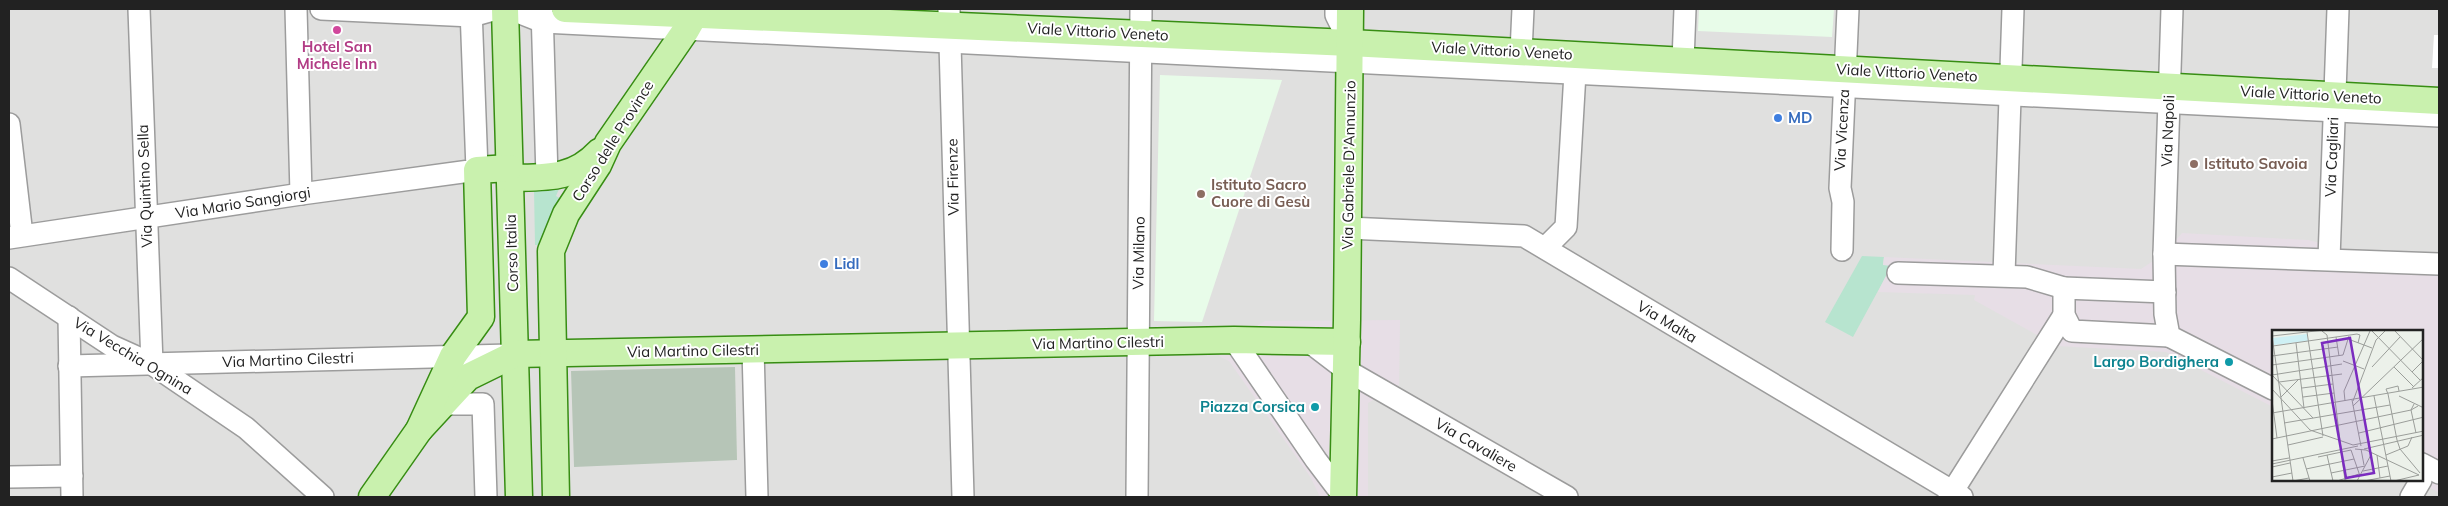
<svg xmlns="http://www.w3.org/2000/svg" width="2448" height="506" viewBox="0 0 2448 506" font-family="Mulish,sans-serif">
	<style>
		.residential { fill: #e0e0df; fill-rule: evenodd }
		.education { fill: #e8fce9 }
		.construction { fill: #b6c5b7 }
		.grass { fill: #b7e4cf }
		.plaza { fill: #e7dee6 }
		.pier { fill: #fff }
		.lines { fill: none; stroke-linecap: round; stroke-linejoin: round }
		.minor-casing { stroke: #9c9c9c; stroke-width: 24 }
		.major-casing { stroke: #378d13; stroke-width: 29 }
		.minor { stroke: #fff; stroke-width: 21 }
		.major { stroke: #c9f1ae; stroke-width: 26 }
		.hotel-dot { fill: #d1479c; stroke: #fff; stroke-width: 2 }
		.shop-dot { fill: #3f7fe0; stroke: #fff; stroke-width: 2 }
		.education-dot { fill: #8d6e63; stroke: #fff; stroke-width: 2 }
		.culture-dot { fill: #0f9aa8; stroke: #fff; stroke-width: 2 }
		.labels { text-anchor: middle; stroke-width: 4; stroke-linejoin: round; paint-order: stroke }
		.street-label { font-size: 15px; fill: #222; stroke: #fff }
		.hotel-label { font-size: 15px; font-weight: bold; fill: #b23c85; stroke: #fff }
		.shop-label { font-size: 15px; font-weight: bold; fill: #366cbe; stroke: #fff; text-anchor: start }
		.education-label { font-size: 15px; font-weight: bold; fill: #785e54; stroke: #fff; text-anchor: start }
		.culture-label { font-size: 15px; font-weight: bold; fill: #0d838f; stroke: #fff; text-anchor: end }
		.inset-road { fill: none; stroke: #9b9e9a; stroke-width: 1 }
		.view { fill: #7b2cbf; fill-opacity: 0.15; stroke: #7b2cbf; stroke-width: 2.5 }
		.inset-edge { fill: none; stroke: #222; stroke-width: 2.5 }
	</style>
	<rect width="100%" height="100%" fill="#ecf1ea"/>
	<!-- residential -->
	<path class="residential" d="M9,9H2439V497H9ZM2273,331H2422V480H2273Z"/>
	<!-- education -->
	<g class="education">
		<polygon points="1699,9 1834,9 1832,37 1698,31"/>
		<polygon points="1160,75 1282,80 1202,322 1154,321"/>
	</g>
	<!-- construction -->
	<polygon class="construction" points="735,367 737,460 574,467 571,371"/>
	<!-- grass -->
	<g class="grass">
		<polygon points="559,189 556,196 563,200 543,245 535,245 534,190"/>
		<polygon points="1862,256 1884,257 1883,265 1892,265 1853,337 1825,322"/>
	</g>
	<!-- plaza -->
	<g class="plaza">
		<polygon points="2182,233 2308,240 2345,249 2439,254 2439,493 2418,480 2422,480 2422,331 2273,331 2273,407 2166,352 2057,346 1974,300 1975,295 1878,292 1891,266 1883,265 1884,257 2141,269 2164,254"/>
		<polygon points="1400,320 1399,385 1368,403 1368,497 1320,497 1311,478 1229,361 1219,356 1234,340 1265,321"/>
	</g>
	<!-- pier -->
	<polygon class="pier" points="2434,35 2439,35 2439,68 2432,68"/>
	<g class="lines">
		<defs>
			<g id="minor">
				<polyline points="139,9 152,364"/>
				<polyline points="296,9 301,194"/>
				<polyline points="321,9 472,16 497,9"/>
				<polyline points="510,9 543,22 2439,116"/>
				<polyline points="542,9 547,177"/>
				<polyline points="949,9 963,497"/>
				<polyline points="1336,9 1336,15 1350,43"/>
				<polyline points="2172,9 2164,254 2165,314 2169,336 2273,389"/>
				<polyline points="1521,52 1523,9"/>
				<polyline points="1683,61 1685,9"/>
				<polyline points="9,124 22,235"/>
				<polyline points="1348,228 1524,236 1962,497"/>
				<polyline points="9,238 301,194 477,170 471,9"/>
				<polyline points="1545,248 1566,227 1575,73"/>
				<polyline points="1842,250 1843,202 1840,188 1848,9"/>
				<polyline points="2164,254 2439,264"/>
				<polyline points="2329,259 2338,9"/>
				<polyline points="1898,273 2027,277 2064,288"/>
				<polyline points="2004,275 2013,9"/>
				<polyline points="9,278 112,346 152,364 246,428 323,497"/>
				<polyline points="2165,292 2064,288 2064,315 2072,331 2169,336"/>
				<polyline points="69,317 72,497"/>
				<polyline points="1234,340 1316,460 1344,497"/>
				<polyline points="1308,341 1346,370 1567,497"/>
				<polyline points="753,349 757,497"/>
				<polyline points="69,366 510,355"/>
				<polyline points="444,404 483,404 486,497"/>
				<polyline points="2422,464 2439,473"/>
				<polyline points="9,477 72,476"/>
				<polyline points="1137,497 1141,9"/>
				<polyline points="1949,497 2064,315"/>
				<polyline points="2411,497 2421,480"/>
			</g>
			<g id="major">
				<polyline points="505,9 519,497"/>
				<polyline points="565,9 1350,43 2439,101"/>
				<path d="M510,178C545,177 573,180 599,152"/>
				<polyline points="419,430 468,377 515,354 1234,340 1347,342"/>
				<polyline points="372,497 419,430 453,356 481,317 477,170 509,168"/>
				<polyline points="556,497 551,251 566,214 598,165 608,143 686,30 698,9"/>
				<polyline points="1343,497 1347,320 1350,9"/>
			</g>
		</defs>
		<!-- minor casing -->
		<use href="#minor" class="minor-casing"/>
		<!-- major casing -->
		<use href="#major" class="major-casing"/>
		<!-- minor -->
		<use href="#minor" class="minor"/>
		<!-- major -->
		<use href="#major" class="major"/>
	</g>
	<!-- markers -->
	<circle class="hotel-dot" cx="337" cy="30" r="5"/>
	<g class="shop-dot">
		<circle cx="1778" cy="118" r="5"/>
		<circle cx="824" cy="264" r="5"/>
	</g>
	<g class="education-dot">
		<circle cx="2194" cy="164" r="5"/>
		<circle cx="1201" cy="194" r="5"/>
	</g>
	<g class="culture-dot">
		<circle cx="2229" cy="362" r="5"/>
		<circle cx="1315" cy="407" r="5"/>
	</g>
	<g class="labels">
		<!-- street labels -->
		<g class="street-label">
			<text transform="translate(1098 32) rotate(3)" y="5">Viale Vittorio Veneto</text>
			<text transform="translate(1502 51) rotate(3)" y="5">Viale Vittorio Veneto</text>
			<text transform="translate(1907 73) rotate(3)" y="5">Viale Vittorio Veneto</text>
			<text transform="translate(2311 95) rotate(3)" y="5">Viale Vittorio Veneto</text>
			<text transform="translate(1842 130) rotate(-87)" y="5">Via Vicenza</text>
			<text transform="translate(2168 131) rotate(-88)" y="5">Via Napoli</text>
			<text transform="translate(613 141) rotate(-58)" y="5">Corso delle Province</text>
			<text transform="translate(2332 157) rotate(-88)" y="5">Via Cagliari</text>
			<text transform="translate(1349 165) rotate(-89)" y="5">Via Gabriele D'Annunzio</text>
			<text transform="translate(953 177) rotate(-91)" y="5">Via Firenze</text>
			<text transform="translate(145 186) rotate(-92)" y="5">Via Quintino Sella</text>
			<text transform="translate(243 203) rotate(-9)" y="5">Via Mario Sangiorgi</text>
			<text transform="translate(512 253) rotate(-92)" y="5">Corso Italia</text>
			<text transform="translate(1139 253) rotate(-89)" y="5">Via Milano</text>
			<text transform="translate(1667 322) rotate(31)" y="5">Via Malta</text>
			<text transform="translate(1098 343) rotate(-1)" y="5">Via Martino Cilestri</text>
			<text transform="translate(693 351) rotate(-1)" y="5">Via Martino Cilestri</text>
			<text transform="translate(133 356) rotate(31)" y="5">Via Vecchia Ognina</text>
			<text transform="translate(288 360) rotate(-2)" y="5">Via Martino Cilestri</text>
			<text transform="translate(1476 445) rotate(30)" y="5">Via Cavaliere</text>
		</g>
		<!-- hotel labels -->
		<g class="hotel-label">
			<text x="337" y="52">Hotel San<tspan x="337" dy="17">Michele Inn</tspan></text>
		</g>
		<!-- shop labels -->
		<g class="shop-label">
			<text x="1788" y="123">MD</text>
			<text x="834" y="269">Lidl</text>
		</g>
		<!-- education labels -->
		<g class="education-label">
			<text x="2204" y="169">Istituto Savoia</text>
			<text x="1211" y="190">Istituto Sacro<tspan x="1211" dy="17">Cuore di Gesù</tspan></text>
		</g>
		<!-- culture labels -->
		<g class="culture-label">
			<text x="2219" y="367">Largo Bordighera</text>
			<text x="1305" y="412">Piazza Corsica</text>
		</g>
	</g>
	<!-- overview -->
	<g transform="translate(2272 330)">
		<rect width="151" height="151" fill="#ecf1ea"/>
		<path d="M35,4L36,11L2,15L1,8Z" fill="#cef0f4"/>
		<path class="inset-road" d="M122,0L152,31M50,1L55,5L73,151M100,1L148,50M35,2L51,106M0,6L21,151M0,6L52,0M64,7L67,26M76,9L100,18M24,13L32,78M1,16L85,4L88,5L86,13M0,26L66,17M71,31L92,39M0,35L71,25L77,6M100,37L128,7M122,37L142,57M140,42L151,31M0,45L70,34M0,45L41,88M7,52L70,44M30,58L61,54M140,58L152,47M0,59L38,100L81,115L152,101M116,64L114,59L126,56L127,61M116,64L125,110M102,66L119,151M127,66L152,78M9,67L26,50M31,67L62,63M0,70L5,108M80,70L89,116M73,71L72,61L98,1M81,71L104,10L114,0M81,76L152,8M0,83L152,57M12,93L118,75M87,103L152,87M144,103L139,80L146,76M0,109L139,80L142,74M125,110L128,119L148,143M16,115L51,107M83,119L94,120L147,145L122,151M89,119L92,135M92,119L152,105M55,125L61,151M105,125L108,148M114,125L136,116L140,107M46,127L79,120L88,146M31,128L38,151M0,131L17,128M0,134L86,116M0,137L18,133M34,139L82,129M91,141L116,136M59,143L93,136M0,147L20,143M21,151L37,148M65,151L87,144M85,151L100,123M92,151L118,146"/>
		<path class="view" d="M78,8L102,143L74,148L50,13Z"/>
		<rect width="151" height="151" class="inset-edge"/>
	</g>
	<!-- border -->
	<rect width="2448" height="506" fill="none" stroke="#222222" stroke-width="20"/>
</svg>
